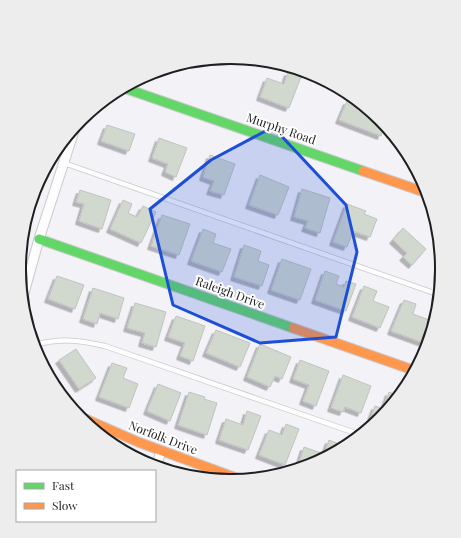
<svg xmlns="http://www.w3.org/2000/svg" width="461" height="538" viewBox="0 0 461 538" font-family="'Playfair Display',serif">
	<style>
		.building { fill: #d1d8ce; stroke: #c1c2c2; filter: url(#shadow) }
		.lines { fill: none; stroke-linecap: round; stroke-linejoin: round }
		.lane-casing { stroke: #cac9cd; stroke-width: 6 }
		.street-casing { stroke: #cac9cd; stroke-width: 11 }
		.fast-casing { stroke: #cac9cd; stroke-width: 11 }
		.slow-casing { stroke: #cac9cd; stroke-width: 11 }
		.lane { stroke: #fdfdfe; stroke-width: 4.5 }
		.street { stroke: #fdfdfe; stroke-width: 9 }
		.fast { stroke: #63d668; stroke-width: 9 }
		.slow { stroke: #ff974d; stroke-width: 9 }
		.marked { fill: #1d4ed8; fill-opacity: 0.2; stroke: #1d4ed8; stroke-width: 3; stroke-linejoin: round }
		.labels { text-anchor: middle; stroke-width: 4; stroke-linejoin: round; paint-order: stroke }
		.street-label { font-size: 12px; fill: #1f1e21; stroke: #fff }
		.rim { fill: none; stroke: #1f1e21; stroke-width: 2 }
	</style>
	<defs>
		<filter id="shadow"><feDropShadow dx="-3.5" dy="3.5" stdDeviation="0" flood-color="#0004"/></filter>
	</defs>
	<rect width="100%" height="100%" fill="#f3f2f7"/>
	<!-- building -->
	<g class="building">
		<polygon points="288,72 301,77 289,108 260,97 267,78 284,84"/>
		<polygon points="347,101 358,105 380,120 384,126 381,136 339,120"/>
		<polygon points="107,125 135,134 129,151 101,141"/>
		<polygon points="159,138 187,148 176,177 165,172 168,164 152,158"/>
		<polygon points="210,155 235,164 224,195 210,191 214,181 203,177"/>
		<polygon points="260,175 289,187 278,215 249,205"/>
		<polygon points="302,189 330,198 320,233 305,228 308,221 294,217"/>
		<polygon points="80,190 111,200 102,229 79,221 84,204 76,202"/>
		<polygon points="123,200 132,204 128,213 137,217 143,206 156,212 141,243 110,229"/>
		<polygon points="347,204 366,211 364,214 377,219 370,237 353,231 347,247 333,242"/>
		<polygon points="162,215 190,224 179,255 151,246"/>
		<polygon points="403,228 426,249 412,265 403,257 407,253 393,240"/>
		<polygon points="203,229 216,234 213,243 231,249 222,272 191,261"/>
		<polygon points="244,245 261,251 258,261 269,265 262,286 234,277"/>
		<polygon points="282,259 311,269 300,300 271,290"/>
		<polygon points="325,271 339,276 336,284 344,287 346,281 356,284 346,311 315,300"/>
		<polygon points="57,276 84,285 75,309 48,299"/>
		<polygon points="364,286 377,291 373,301 389,307 380,328 352,317"/>
		<polygon points="93,288 124,298 118,319 100,313 97,324 83,319"/>
		<polygon points="404,300 416,304 413,314 432,321 424,343 391,331"/>
		<polygon points="135,303 166,312 156,347 142,343 145,333 127,328"/>
		<polygon points="176,316 205,326 193,361 180,356 185,343 168,337"/>
		<polygon points="216,330 250,343 240,367 206,353"/>
		<polygon points="260,344 291,357 282,379 275,376 270,387 247,377"/>
		<polygon points="76,349 96,378 79,389 59,360"/>
		<polygon points="300,360 329,371 316,406 303,401 309,385 293,379"/>
		<polygon points="112,363 127,368 123,378 138,384 129,408 99,397"/>
		<polygon points="343,375 371,386 361,413 345,407 343,412 331,408"/>
		<polygon points="158,384 181,393 170,421 147,411"/>
		<polygon points="189,392 205,397 204,399 217,403 207,435 178,425"/>
		<polygon points="389,392 396,395 380,419 375,422 370,420 375,406 383,409"/>
		<polygon points="247,411 261,416 248,450 219,440 226,419 243,425"/>
		<polygon points="286,424 299,429 285,465 259,455 269,430 282,435"/>
		<polygon points="329,440 341,445 311,464 298,466 304,447 324,454"/>
	</g>
	<g class="lines">
		<defs>
			<g id="lane">
				<polyline points="64,163 437,294"/>
				<path d="M34,345C61,338 78,340 105,346L358,434"/>
			</g>
			<g id="street">
				<polyline points="24,293 39,239 75,128"/>
				<polyline points="156,466 161,452"/>
			</g>
			<g id="fast">
				<polyline points="127,89 363,171"/>
				<polyline points="39,239 293,328"/>
			</g>
			<g id="slow">
				<polyline points="363,171 427,193"/>
				<polyline points="293,328 413,370"/>
				<polyline points="79,416 138,442 239,479"/>
			</g>
		</defs>
		<!-- lane casing -->
		<use href="#lane" class="lane-casing"/>
		<!-- street casing -->
		<use href="#street" class="street-casing"/>
		<!-- fast casing -->
		<use href="#fast" class="fast-casing"/>
		<!-- slow casing -->
		<use href="#slow" class="slow-casing"/>
		<!-- lane -->
		<use href="#lane" class="lane"/>
		<!-- street -->
		<use href="#street" class="street"/>
		<!-- fast -->
		<use href="#fast" class="fast"/>
		<!-- slow -->
		<use href="#slow" class="slow"/>
	</g>
	<!-- marked area -->
	<path class="marked" d="M273,127L346,205L357,252L336,337L260,343L173,305L150,209L211,160Z"/>
	<g class="labels">
		<!-- street labels -->
		<g class="street-label">
			<text transform="translate(281 129) rotate(19)" y="4">Murphy Road</text>
			<text transform="translate(230 293) rotate(20)" y="4">Raleigh Drive</text>
			<text transform="translate(163 438) rotate(21)" y="4">Norfolk Drive</text>
		</g>
	</g>
	<!-- crop -->
	<path d="M0 0H461V538H0ZM230 64H231A204 204 0 0 1 435 268V270A204 204 0 0 1 231 474H230A204 204 0 0 1 26 270V268A204 204 0 0 1 230 64Z" fill="#ededed" fill-rule="evenodd"/>
	<path class="rim" d="M230 64H231A204 204 0 0 1 435 268V270A204 204 0 0 1 231 474H230A204 204 0 0 1 26 270V268A204 204 0 0 1 230 64Z"/>
	<!-- legend -->
	<rect x="16" y="470" width="140" height="52" fill="#ffffff" stroke="#a5a5a6"/>
	<rect x="24" y="483" width="20" height="6" fill="#63d668" stroke="#a5a5a6"/>
	<text x="52" y="490" font-size="12" fill="#1f1e21">Fast</text>
	<rect x="24" y="503" width="20" height="6" fill="#ff974d" stroke="#a5a5a6"/>
	<text x="52" y="510" font-size="12" fill="#1f1e21">Slow</text>
</svg>
